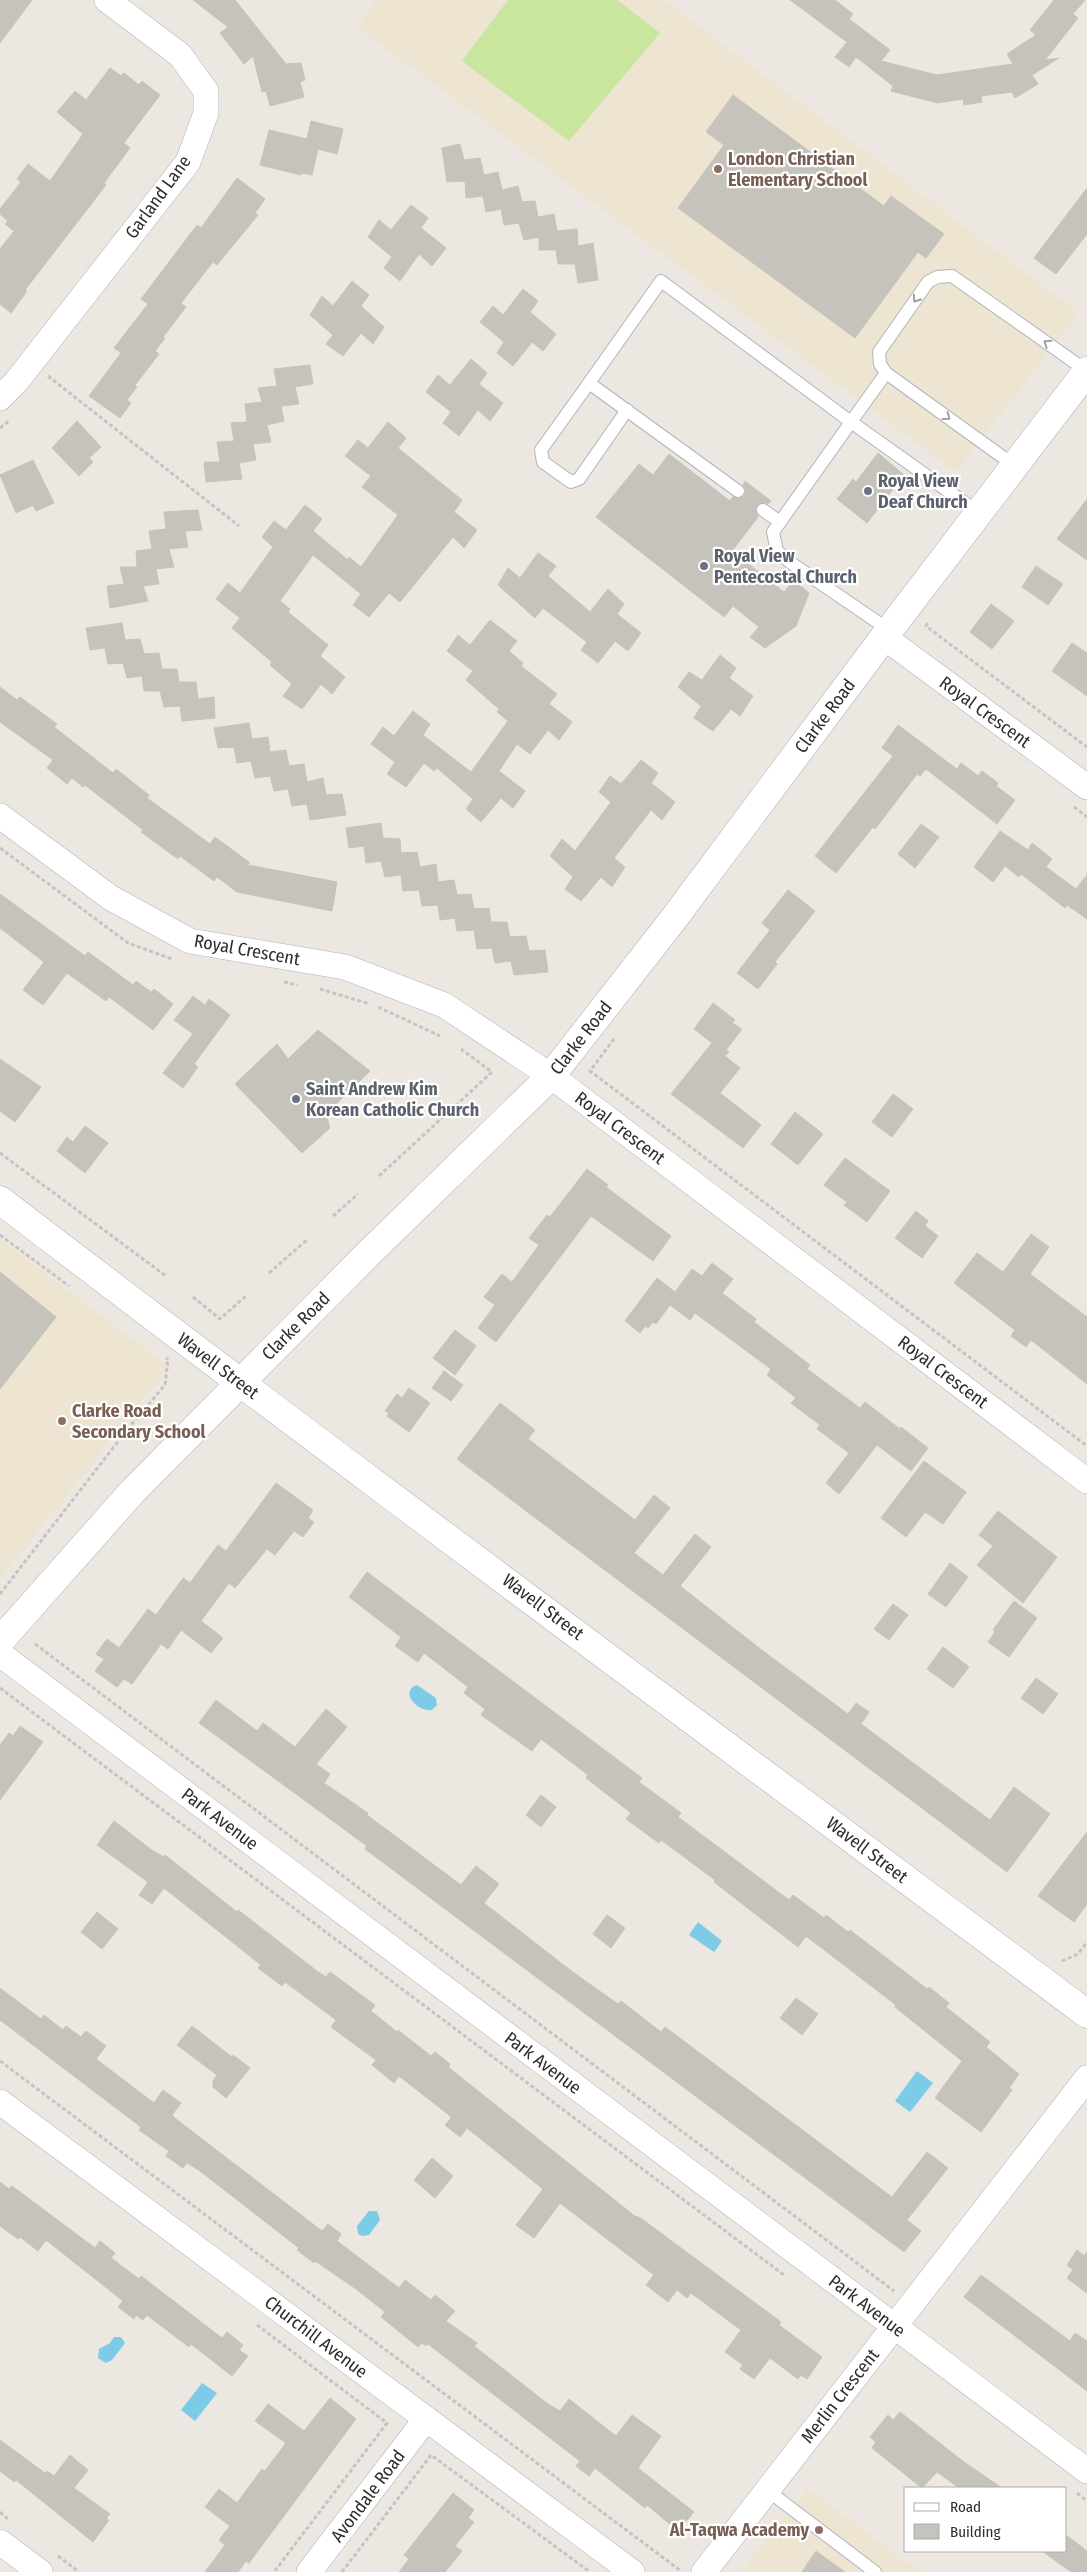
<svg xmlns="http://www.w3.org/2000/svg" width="1087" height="2572" viewBox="0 0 1087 2572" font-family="'Fira Sans Condensed',sans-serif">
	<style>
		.education { fill: #ede4d2 }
		.pitch { fill: #c9e69e }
		.water { fill: #7ccce7 }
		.building { fill: #c6c2bc; stroke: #c9c3ba }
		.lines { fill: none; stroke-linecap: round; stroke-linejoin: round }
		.lane-casing { stroke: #b1b3bc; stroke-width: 14 }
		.street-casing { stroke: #b1b3bc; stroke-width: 26 }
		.secondary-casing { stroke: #b1b3bc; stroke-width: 29 }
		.path { stroke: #c4c4c4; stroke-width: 3; stroke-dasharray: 4 2.5; stroke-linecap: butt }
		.lane { stroke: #fff; stroke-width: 12 }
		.street { stroke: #fff; stroke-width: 25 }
		.secondary { stroke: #fff; stroke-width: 28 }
		.oneway { stroke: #a0a0a0 }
		.education-dot { fill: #8d6e63; stroke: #fff; stroke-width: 2 }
		.worship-dot { fill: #6b7280; stroke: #fff; stroke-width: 2 }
		.labels { text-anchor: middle; stroke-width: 4.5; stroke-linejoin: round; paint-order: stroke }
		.education-label { font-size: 18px; font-weight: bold; fill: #785e54; stroke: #fff; text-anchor: start }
		.street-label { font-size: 18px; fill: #2d2d2d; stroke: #fff }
		.worship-label { font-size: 18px; font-weight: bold; fill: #5b616d; stroke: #fff; text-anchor: start }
	</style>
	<rect width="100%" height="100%" fill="#ede7e1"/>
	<!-- education -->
	<g class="education">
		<polygon points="377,0 664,0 1079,313 956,472 357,27"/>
		<polygon points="0,1239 169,1367 0,1579"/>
		<polygon points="807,2488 920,2572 741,2572"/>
	</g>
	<!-- pitch -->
	<polygon class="pitch" points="508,0 617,0 660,33 569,141 462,61"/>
	<!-- water -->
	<g class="water">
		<path d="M417,1685L436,1698L437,1705L432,1710C419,1713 398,1692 417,1685Z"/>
		<polygon points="698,1922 722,1941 714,1952 689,1935"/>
		<polygon points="917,2071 933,2083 910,2112 895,2101"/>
		<polygon points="369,2211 377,2211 380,2220 369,2235 362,2236 358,2234 357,2226"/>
		<polygon points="114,2337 121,2337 125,2343 112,2360 106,2363 98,2358 99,2349 110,2343"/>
		<polygon points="202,2383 217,2393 195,2421 181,2410"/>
	</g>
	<!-- building -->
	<g class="building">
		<polygon points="0,0 32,0 0,43"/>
		<polygon points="193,0 235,0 286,64 301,63 305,80 300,82 304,97 270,106 266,91 262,92 253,56 244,64 220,33 228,27"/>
		<polygon points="790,0 835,0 853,14 849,19 890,50 881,61 937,75 1013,64 1007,54 1036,35 1030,30 1054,0 1085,0 1073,14 1078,18 1045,60 1059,58 1032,75 1038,84 1015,98 1012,92 981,96 982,102 964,105 963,99 938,103 891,91 893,86 856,57 849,67 835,57 847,42"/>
		<polygon points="110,68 121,76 124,73 139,85 142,81 160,95 124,143 130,148 104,183 106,185 25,290 27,291 11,313 0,304 0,249 14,231 5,224 8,221 0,214 0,209 21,182 17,179 28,164 50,181 83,134 57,112 75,91 86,100"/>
		<polygon points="733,95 884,206 891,196 944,234 926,258 918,252 855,338 678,208 724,145 706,132"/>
		<polygon points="311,121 343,129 337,154 318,149 312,175 302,173 301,175 260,165 269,130 307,139"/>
		<polygon points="460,144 464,160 480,158 484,175 498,172 502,190 518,186 522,202 535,201 538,217 554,214 557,231 577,229 578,246 593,243 598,280 578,283 575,264 558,264 556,250 539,250 539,237 524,240 519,223 504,225 501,209 486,212 483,196 466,198 465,181 447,182 442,148"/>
		<polygon points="237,178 265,199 255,213 258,215 217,265 213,262 181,303 186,307 163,337 165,338 155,351 159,354 135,385 137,387 127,400 131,403 120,418 89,396 121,353 114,348 148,304 141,299 197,225 201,228"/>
		<polygon points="1087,188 1087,234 1056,274 1034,258"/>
		<polygon points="411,205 428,218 421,228 446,248 432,266 419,254 400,281 384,268 392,257 368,237 379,220 391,230"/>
		<polygon points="352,281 369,295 361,306 384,327 373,344 361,333 343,356 326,344 333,335 310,315 322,296 333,306"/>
		<polygon points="523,289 538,301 530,312 556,334 543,351 532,342 513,366 497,353 504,342 480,322 493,306 503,315"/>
		<polygon points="471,359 487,373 479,384 503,403 490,421 478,410 459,436 443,423 451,412 426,392 438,375 450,385"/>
		<polygon points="310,365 313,384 295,387 299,404 281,406 284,421 267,425 271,442 253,444 256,460 239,463 242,479 206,482 204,462 220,462 217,442 234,441 231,423 247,422 245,404 262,402 258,388 277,386 274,369"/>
		<polygon points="77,421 101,447 89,458 93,462 79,476 52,448"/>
		<polygon points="388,422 406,438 398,448 462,500 454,512 477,530 464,548 453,537 400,602 389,593 369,617 353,605 361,594 313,555 280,601 290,609 288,612 328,645 320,656 345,677 332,694 321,684 302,709 283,696 292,684 270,665 272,662 232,628 240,618 216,599 228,583 240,593 273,547 262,537 274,521 286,530 305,505 322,519 313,531 348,560 349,557 361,567 398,515 362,487 371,476 345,456 358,440 368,448"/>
		<polygon points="878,453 904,475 867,523 837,499 853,479 856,482"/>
		<polygon points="669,454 730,501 733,497 738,499 744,496 746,491 743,485 745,481 771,501 768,504 763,502 757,505 755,510 758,517 732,551 784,592 794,580 809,593 796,626 765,648 750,637 759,627 733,606 724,617 596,517 639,464 653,475"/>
		<polygon points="33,460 54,503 36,511 33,505 16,513 0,475"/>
		<polygon points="1087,499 1087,560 1057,539"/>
		<polygon points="198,510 202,530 185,531 188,547 169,549 174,567 156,569 159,584 143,586 148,601 110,608 107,586 124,584 120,567 137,567 136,551 152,549 149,531 166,529 164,512"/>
		<polygon points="538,553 556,566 548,576 590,612 608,589 624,604 617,614 641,633 628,651 615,641 598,663 581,650 587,642 543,608 535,618 498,585 508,568 520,578"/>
		<polygon points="1036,566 1063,584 1048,605 1022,587"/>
		<polygon points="991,604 1014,621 992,649 970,632"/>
		<polygon points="490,620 517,641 509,651 523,663 521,666 557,694 549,704 572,722 559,740 548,730 530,754 517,744 499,771 525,791 513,808 501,798 481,822 466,809 473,799 437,768 434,771 424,763 406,787 387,774 395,762 371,744 383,727 394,736 413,711 430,724 423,735 471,772 508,721 497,712 499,709 466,680 473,671 447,651 458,635 470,645"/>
		<polygon points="122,623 125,640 140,639 144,654 159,653 162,669 177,669 179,682 196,682 198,699 214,697 215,718 182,721 180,706 164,707 160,691 144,691 142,676 127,678 123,663 108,664 105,648 90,650 86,628"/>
		<polygon points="1072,643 1087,653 1087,696 1052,671"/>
		<polygon points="720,655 736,668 729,678 753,696 740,716 731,709 713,731 694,718 701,706 678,687 689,672 702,680"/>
		<polygon points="0,687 17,700 20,697 57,724 54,727 113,773 116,769 149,795 147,798 210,844 215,837 250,863 243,864 337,882 332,911 237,892 217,877 214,881 180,856 178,859 141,832 143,830 85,785 83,787 72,778 67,784 47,768 53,760 0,722"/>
		<polygon points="249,723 252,739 268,737 270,752 286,750 289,766 304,764 307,782 323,778 326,795 342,794 346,815 310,820 307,804 292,806 288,789 274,791 270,776 255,778 251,761 237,763 234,747 218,748 214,728"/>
		<polygon points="898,725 957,769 961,763 978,776 982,771 998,783 996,786 1015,800 997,824 926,769 920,776 917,774 875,829 873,827 836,873 815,856 893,756 882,748"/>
		<polygon points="641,760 658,773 651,783 675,802 662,820 651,810 614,858 625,867 612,887 601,877 581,901 565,889 573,877 550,856 562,839 575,851 611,802 599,792 610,776 621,784"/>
		<polygon points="381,823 383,838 400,839 401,853 417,852 420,867 436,864 438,882 454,880 457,895 471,894 474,909 489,908 491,922 507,922 510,937 526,936 529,951 545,950 548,972 514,975 511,961 495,963 492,948 477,949 474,930 457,931 455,918 440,920 438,905 422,906 419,890 403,891 401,875 385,877 381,861 366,863 364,846 349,848 346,828"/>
		<polygon points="921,824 939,837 915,868 898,854"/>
		<polygon points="1000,831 1028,850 1032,843 1052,859 1046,867 1076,889 1087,875 1087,919 1067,905 1065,908 1021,874 1019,877 1005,866 993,882 974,867"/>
		<polygon points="788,890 815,911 775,962 777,964 758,989 737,973 770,930 762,923"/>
		<polygon points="0,894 85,956 88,952 133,985 136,981 151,992 154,989 173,1004 153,1030 109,997 106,1001 67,973 43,1005 23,990 44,962 0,928"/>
		<polygon points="193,996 205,1005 209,999 230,1015 194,1064 198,1067 183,1088 163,1073 193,1034 174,1020"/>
		<polygon points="713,1003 735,1020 732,1023 742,1029 726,1050 729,1052 725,1056 740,1068 720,1093 761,1125 743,1148 671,1094 712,1043 694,1029"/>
		<polygon points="318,1030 370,1071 326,1114 330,1128 302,1153 235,1084 277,1044 288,1059"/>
		<polygon points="0,1059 41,1087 15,1122 0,1111"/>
		<polygon points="893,1094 913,1109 892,1137 872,1122"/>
		<polygon points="795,1112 823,1134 798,1165 771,1144"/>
		<polygon points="85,1126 108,1143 85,1173 57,1151 67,1137 73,1142"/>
		<polygon points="845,1158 890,1191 867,1222 844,1205 847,1202 824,1185"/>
		<polygon points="587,1169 608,1185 606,1187 671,1236 653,1261 591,1216 496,1342 478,1328 495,1305 484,1297 502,1274 512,1282 539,1245 529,1238 547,1215 550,1217"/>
		<polygon points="916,1211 928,1221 925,1226 938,1236 922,1258 895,1238"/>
		<polygon points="1031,1234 1049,1247 1030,1274 1087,1317 1087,1384 1031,1340 1026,1347 1011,1336 1015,1330 954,1283 977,1253 1003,1272"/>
		<polygon points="712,1263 733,1279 722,1293 756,1319 754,1322 810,1365 807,1369 860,1408 865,1402 900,1429 901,1427 928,1448 911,1471 877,1445 839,1494 826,1483 849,1453 817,1429 820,1425 791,1403 796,1398 767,1375 771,1369 695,1313 690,1320 670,1305 656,1324 653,1322 648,1328 645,1326 640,1333 625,1321 657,1278 675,1292 692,1269 702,1276"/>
		<polygon points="0,1272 56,1317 0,1389"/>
		<polygon points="455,1330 476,1346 455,1375 433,1358"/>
		<polygon points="444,1371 463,1385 451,1401 432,1388"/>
		<polygon points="409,1388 430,1403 409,1432 387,1416 389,1413 385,1411 397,1394 402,1398"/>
		<polygon points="500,1403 535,1430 528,1439 635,1520 654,1495 670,1508 634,1553 663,1575 695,1534 711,1547 680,1586 763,1651 848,1714 856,1703 869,1712 861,1724 990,1820 1014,1787 1050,1814 1007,1872 457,1459"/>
		<polygon points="924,1461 966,1492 943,1524 925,1512 906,1537 881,1518"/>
		<polygon points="276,1483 313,1510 308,1518 314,1522 303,1537 294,1531 275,1555 267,1549 235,1588 229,1583 201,1621 223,1638 211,1653 181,1630 168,1649 161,1644 132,1684 124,1679 117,1687 95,1671 104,1659 96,1654 107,1639 119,1648 148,1609 156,1615 183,1578 190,1583 218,1545 226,1551"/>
		<polygon points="998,1511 1057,1557 1023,1603 977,1565 993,1546 979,1535"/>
		<polygon points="950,1563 968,1577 946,1607 928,1594"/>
		<polygon points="367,1572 642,1778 639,1782 681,1813 678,1817 789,1900 793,1895 824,1918 826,1915 848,1932 850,1930 927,1989 929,1987 949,2003 946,2007 990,2042 986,2047 1019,2074 1009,2088 1012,2090 981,2132 935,2098 962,2061 895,2007 896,2005 806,1936 798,1947 714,1882 715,1880 661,1840 659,1843 626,1819 631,1813 586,1778 588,1775 541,1739 532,1751 481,1715 485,1709 464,1693 468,1687 424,1653 418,1662 395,1646 401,1637 349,1597"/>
		<polygon points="1014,1601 1037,1618 1009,1657 988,1642 995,1632 993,1630"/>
		<polygon points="893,1604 908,1615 889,1640 874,1629"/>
		<polygon points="943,1647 969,1667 953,1688 927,1669"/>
		<polygon points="1036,1678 1058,1694 1043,1714 1021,1698"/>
		<polygon points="216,1700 257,1731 263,1723 295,1747 326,1709 347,1727 316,1764 330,1774 324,1783 368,1813 367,1815 461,1885 476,1866 499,1884 484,1903 574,1973 618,2004 621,2001 661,2032 665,2027 892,2197 927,2152 948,2168 907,2220 921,2231 904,2252 365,1849 367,1846 199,1723"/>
		<polygon points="20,1726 43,1742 0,1800 0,1745 9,1733 13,1736"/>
		<polygon points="541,1795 556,1807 541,1827 526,1815"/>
		<polygon points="114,1821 153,1851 164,1857 165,1855 237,1912 238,1910 246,1916 317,1971 326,1977 330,1972 375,2005 371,2011 397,2032 398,2030 431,2056 435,2052 450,2064 448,2067 636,2217 637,2216 646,2222 781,2322 779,2325 822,2357 807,2379 801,2375 798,2379 770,2358 754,2379 740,2369 743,2365 725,2352 741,2330 691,2293 687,2298 677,2290 668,2302 646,2285 654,2275 560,2203 534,2238 516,2225 543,2189 467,2128 460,2137 445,2125 451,2118 449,2115 399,2076 394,2083 372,2065 376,2060 331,2027 336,2020 285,1982 282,1986 258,1968 261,1965 164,1888 152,1904 139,1895 148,1882 97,1845"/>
		<polygon points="1087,1832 1087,1904 1074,1922 1038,1896"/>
		<polygon points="97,1912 118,1929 102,1949 81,1932"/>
		<polygon points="607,1915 625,1928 611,1948 593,1934"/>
		<polygon points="0,1988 41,2019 44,2015 63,2030 66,2026 81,2037 86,2031 106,2046 96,2059 154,2103 163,2090 181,2103 172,2115 176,2119 322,2231 328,2224 341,2234 337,2241 399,2288 405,2280 431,2300 435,2295 455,2311 446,2321 477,2343 474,2346 548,2404 560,2411 569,2399 616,2436 632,2415 661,2436 638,2468 694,2512 678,2531 647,2505 645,2508 595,2468 589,2476 576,2466 580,2461 428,2344 426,2346 422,2343 418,2347 381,2317 385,2312 356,2289 315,2261 314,2263 297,2250 299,2248 200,2171 187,2163 183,2168 166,2156 169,2151 139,2130 141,2127 0,2020"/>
		<polygon points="796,1998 818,2014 802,2035 780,2018"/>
		<polygon points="192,2026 232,2057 233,2055 250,2068 226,2098 213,2087 213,2081 217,2075 177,2045"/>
		<polygon points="432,2158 453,2176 435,2198 414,2180"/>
		<polygon points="0,2182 9,2189 12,2186 95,2248 100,2241 115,2253 111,2258 139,2279 141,2276 222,2338 227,2332 243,2345 239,2350 248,2356 232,2376 191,2344 189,2347 147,2315 143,2320 136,2315 134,2319 118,2307 123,2301 46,2240 38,2251 20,2237 18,2239 0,2226"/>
		<polygon points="1077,2250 1084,2256 1087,2252 1087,2293 1067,2278 1073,2270 1067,2265"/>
		<polygon points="981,2275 1070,2341 1075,2333 1087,2341 1087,2391 964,2297"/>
		<polygon points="330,2398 356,2419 249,2563 246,2561 238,2572 205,2572 225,2545 219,2540 230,2526 205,2507 219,2489 237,2503 262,2469 265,2471 286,2443 255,2421 268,2404 304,2431"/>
		<polygon points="900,2412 964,2462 1002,2488 959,2488 937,2472 922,2488 872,2448 876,2442 870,2437 888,2415 893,2420"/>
		<polygon points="0,2440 45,2473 47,2471 54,2476 70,2455 88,2470 74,2488 110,2514 106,2519 109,2520 93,2542 16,2480 14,2482 0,2471"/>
		<polygon points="453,2493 474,2510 468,2518 474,2522 455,2546 462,2551 445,2572 399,2572 409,2559 404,2555"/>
		<polygon points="1066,2535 1087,2551 1087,2572 1071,2572 1042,2551 1066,2551"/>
		<polygon points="816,2551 845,2572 802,2572"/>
	</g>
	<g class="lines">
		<defs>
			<g id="lane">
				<polyline points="589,383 541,450 543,462 571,482 579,479 627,410"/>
				<polyline points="1015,466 886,373 880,364 879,352 928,282 937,277 952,276 1087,371"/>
				<polyline points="738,491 589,383 661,281 851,422 886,373"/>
				<polyline points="763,510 780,522"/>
				<polyline points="889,630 791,563 777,551 773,532 851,422 979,513"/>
				<polyline points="767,2490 875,2572"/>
			</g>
			<g id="street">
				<polyline points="0,398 16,382 188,162 206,113 206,91 180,55 107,0"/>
				<polyline points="884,637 1087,787"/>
				<polyline points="0,816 111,898 190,941 345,967 444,1005 551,1076 1087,1481"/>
				<polyline points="0,1654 1087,2471"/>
				<polyline points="0,2102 632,2572"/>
				<polyline points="0,2542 40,2572"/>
				<polyline points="309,2572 426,2419"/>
				<polyline points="704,2572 1087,2078"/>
			</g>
			<g id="secondary">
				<path d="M0,1200C359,1475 724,1743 1087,2014"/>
				<polyline points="0,1641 132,1492 371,1251 551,1076 672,921 884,637 1087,371"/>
			</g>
		</defs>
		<!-- lane casing -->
		<use href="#lane" class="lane-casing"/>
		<!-- street casing -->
		<use href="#street" class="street-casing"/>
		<!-- secondary casing -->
		<use href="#secondary" class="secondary-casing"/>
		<!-- path -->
		<g class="path">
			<polyline points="48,376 239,526"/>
			<polyline points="0,428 10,420"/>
			<polyline points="928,623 926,626 1087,747"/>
			<polyline points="1074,807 1087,817"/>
			<polyline points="0,848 128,943 172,959"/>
			<polyline points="284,982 298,985"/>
			<polyline points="320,989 370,1004"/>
			<polyline points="378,1007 440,1036"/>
			<polyline points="614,1039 590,1071 1087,1446"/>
			<polyline points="0,1153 166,1276"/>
			<polyline points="379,1176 492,1072 461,1049"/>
			<polyline points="333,1216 358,1194"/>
			<polyline points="0,1235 69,1286"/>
			<polyline points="269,1273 308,1239"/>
			<polyline points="193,1297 220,1319 247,1295"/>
			<polyline points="0,1594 130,1426 165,1385 168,1359 166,1358"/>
			<polyline points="35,1644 894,2291"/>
			<polyline points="0,1688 784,2275"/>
			<polyline points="1062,1961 1078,1954 1087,1942"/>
			<polyline points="0,2061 681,2571"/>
			<polyline points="257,2325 387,2423 274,2572"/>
			<polyline points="1077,2493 1087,2501"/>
			<polyline points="0,2512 9,2520"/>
			<polyline points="58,2556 79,2572"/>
			<polyline points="342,2572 431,2455 590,2572"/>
		</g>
		<!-- lane -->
		<use href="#lane" class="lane"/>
		<!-- street -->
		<use href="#street" class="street"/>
		<!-- secondary -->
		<use href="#secondary" class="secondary"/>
	</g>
	<!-- one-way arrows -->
	<defs><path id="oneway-chevron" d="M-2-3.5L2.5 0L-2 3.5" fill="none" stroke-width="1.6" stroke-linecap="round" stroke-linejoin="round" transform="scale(1.25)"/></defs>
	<g class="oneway">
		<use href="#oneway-chevron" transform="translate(916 299) rotate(125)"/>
		<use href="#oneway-chevron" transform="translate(1047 343) rotate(-146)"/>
		<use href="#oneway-chevron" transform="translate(947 417) rotate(36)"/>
	</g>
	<!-- markers -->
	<g class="education-dot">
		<circle cx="718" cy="169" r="5"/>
		<circle cx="62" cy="1421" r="5"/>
		<circle cx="819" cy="2530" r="5"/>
	</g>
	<g class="worship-dot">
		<circle cx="868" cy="491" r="5"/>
		<circle cx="704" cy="566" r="5"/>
		<circle cx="296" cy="1099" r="5"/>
	</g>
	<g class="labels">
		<!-- education labels -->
		<g class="education-label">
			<text x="728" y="165">London Christian<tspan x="728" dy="21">Elementary School</tspan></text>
			<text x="72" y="1417">Clarke Road<tspan x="72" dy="21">Secondary School</tspan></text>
			<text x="809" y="2536" text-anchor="end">Al-Taqwa Academy</text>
		</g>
		<!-- street labels -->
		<g class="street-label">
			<text transform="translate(158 197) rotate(-54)" y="6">Garland Lane</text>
			<text transform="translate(985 712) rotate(36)" y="6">Royal Crescent</text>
			<text transform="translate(825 716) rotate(-53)" y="6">Clarke Road</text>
			<text transform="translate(247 950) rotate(10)" y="6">Royal Crescent</text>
			<text transform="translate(581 1038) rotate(-52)" y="6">Clarke Road</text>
			<text transform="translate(620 1128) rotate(37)" y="6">Royal Crescent</text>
			<text transform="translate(296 1326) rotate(-45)" y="6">Clarke Road</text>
			<text transform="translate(218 1366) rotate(37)" y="6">Wavell Street</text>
			<text transform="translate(943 1372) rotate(37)" y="6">Royal Crescent</text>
			<text transform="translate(543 1607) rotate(37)" y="6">Wavell Street</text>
			<text transform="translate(220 1819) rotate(37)" y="6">Park Avenue</text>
			<text transform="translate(867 1850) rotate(37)" y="6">Wavell Street</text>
			<text transform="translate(543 2063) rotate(37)" y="6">Park Avenue</text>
			<text transform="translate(867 2306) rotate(37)" y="6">Park Avenue</text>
			<text transform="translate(316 2337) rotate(37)" y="6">Churchill Avenue</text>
			<text transform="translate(840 2396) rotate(-52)" y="6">Merlin Crescent</text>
			<text transform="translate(368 2496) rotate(-53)" y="6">Avondale Road</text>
		</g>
		<!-- worship labels -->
		<g class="worship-label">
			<text x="878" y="487">Royal View<tspan x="878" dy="21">Deaf Church</tspan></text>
			<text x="714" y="562">Royal View<tspan x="714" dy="21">Pentecostal Church</tspan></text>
			<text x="306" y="1095">Saint Andrew Kim<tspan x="306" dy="21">Korean Catholic Church</tspan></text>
		</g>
	</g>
	<!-- legend -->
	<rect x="904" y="2487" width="162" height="65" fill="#ffffff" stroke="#ababab"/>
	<rect x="914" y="2503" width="25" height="8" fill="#ffffff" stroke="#ababab"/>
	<text x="950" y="2512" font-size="15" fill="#2d2d2d">Road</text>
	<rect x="914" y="2524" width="25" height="15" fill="#c6c2bc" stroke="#ababab"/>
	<text x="950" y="2537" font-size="15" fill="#2d2d2d">Building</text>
</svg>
